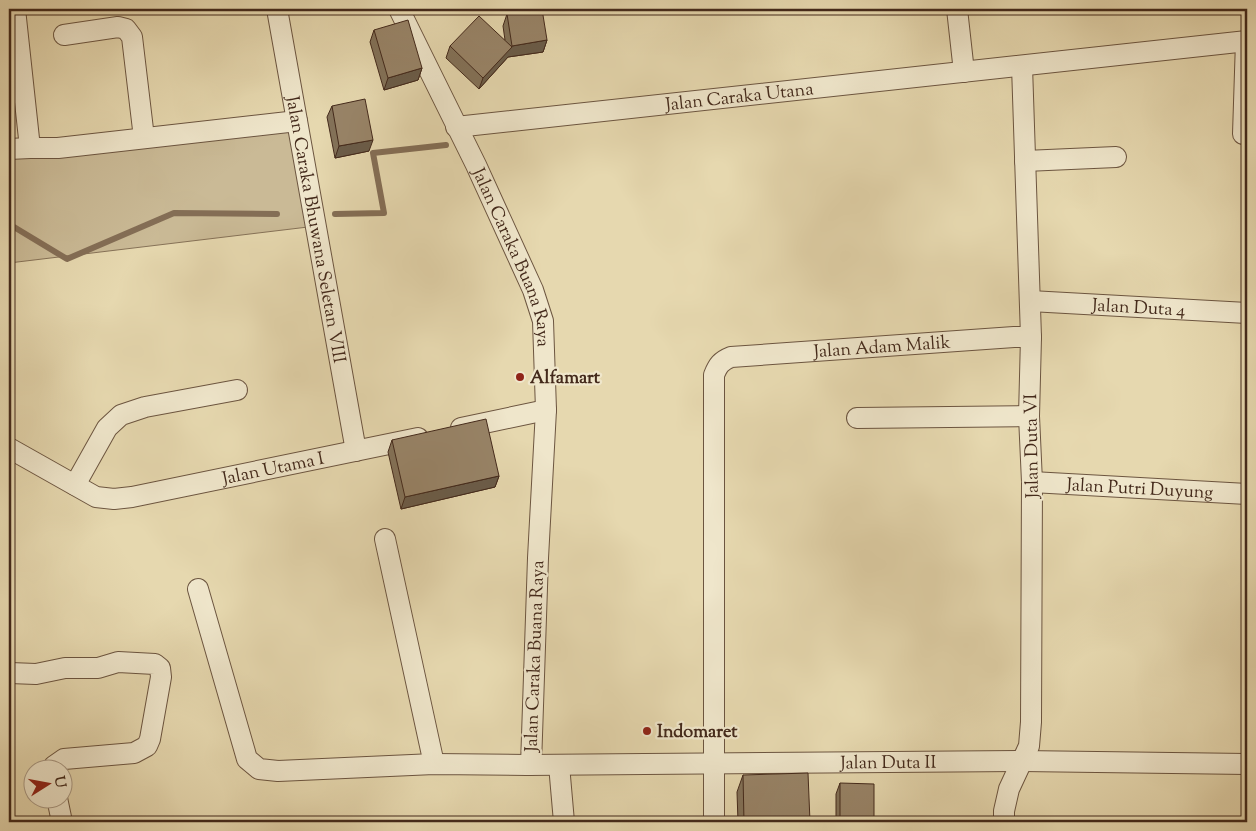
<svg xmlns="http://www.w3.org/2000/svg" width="1256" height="831" viewBox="0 0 1256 831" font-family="'Sorts Mill Goudy',serif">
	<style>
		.green { fill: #caba96; stroke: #867258 }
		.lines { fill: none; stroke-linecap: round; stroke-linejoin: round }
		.stream { stroke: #846e56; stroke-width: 6 }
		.minor-casing { stroke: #6c5540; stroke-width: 22 }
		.minor { stroke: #efe6cb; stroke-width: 20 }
		.wall { fill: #837259; stroke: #43291b }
		.shaded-wall { fill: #6a5c49; stroke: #43291b }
		.building { fill: #988468; stroke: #43291b }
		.poi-dot { fill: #8f2418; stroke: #efe6cb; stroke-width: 2 }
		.labels { text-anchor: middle; stroke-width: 4.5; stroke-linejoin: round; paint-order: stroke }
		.street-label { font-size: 18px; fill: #43291b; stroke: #efe6cb }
		.poi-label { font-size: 18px; font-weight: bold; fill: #43291b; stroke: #efe6cb; text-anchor: start }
	</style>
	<rect width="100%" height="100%" fill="#e6d8af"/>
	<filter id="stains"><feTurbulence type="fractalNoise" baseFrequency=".004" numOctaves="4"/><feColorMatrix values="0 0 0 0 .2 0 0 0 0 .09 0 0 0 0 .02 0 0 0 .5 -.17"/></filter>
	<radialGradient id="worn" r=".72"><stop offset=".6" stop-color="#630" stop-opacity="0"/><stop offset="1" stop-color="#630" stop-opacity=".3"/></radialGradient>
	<!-- green -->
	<polygon class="green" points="289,122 308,227 9,263 9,154"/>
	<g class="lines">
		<!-- stream -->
		<g class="stream">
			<polyline points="335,214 384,213 373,153 446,145"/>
			<polyline points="9,224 67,259 174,213 277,214"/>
		</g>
		<defs>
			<g id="minor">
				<polyline points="15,9 30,148 58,148 297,121"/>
				<path id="s1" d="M277,9L356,451"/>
				<path id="s2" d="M399,9L476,165L533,290L543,321L546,410L538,558L531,765"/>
				<polyline points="957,9 964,72"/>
				<polyline points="64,35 118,27 126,29 132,37 144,138"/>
				<path id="s3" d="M456,127L1247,41"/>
				<polyline points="1243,134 1246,41"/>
				<polyline points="9,149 30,148"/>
				<polyline points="1025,161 1116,157"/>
				<path id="s4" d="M1030,301L1247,313"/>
				<polyline points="857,418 1029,416"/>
				<polyline points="461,428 546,410"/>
				<path id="s5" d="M9,448L96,497L114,499L132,497L418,438"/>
				<path id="s6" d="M1032,482L1247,494"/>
				<polyline points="75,485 107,428 121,415 145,407 237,390"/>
				<polyline points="385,539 434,764"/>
				<path id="s7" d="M198,589L247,759L259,769L278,771L434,764L527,765L1022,761L1247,764"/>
				<polyline points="10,673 36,674 65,668 98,668 118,662 155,664 160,668 161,677 150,739 147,746 134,753 64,759 54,766 53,768"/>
				<polyline points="559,765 564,822"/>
				<polyline points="57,798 62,822"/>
				<path id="s8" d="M714,822V375C718,365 721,361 731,357L1014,337H1031"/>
				<polyline points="1004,822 1004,811 1009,789 1029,746 1031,722 1032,482 1029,416 1031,337 1022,66"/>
			</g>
		</defs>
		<!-- minor casing -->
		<use href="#minor" class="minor-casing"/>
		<!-- minor -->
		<use href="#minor" class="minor"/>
	</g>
	<!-- wall -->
	<g class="wall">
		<polygon points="507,14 547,40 543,52 508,57 479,89 446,58 450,46 505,40 503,26"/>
		<polygon points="374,30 422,68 418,80 384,90 370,42"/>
		<polygon points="332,106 369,151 335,158 327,117"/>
		<polygon points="392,440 499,476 495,487 401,509 388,452"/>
		<polygon points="743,775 810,822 738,822 737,792"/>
		<polygon points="840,783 874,822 836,822 836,794"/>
	</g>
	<!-- shaded-wall -->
	<g class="shaded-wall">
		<polygon points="364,9 371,9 363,12"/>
		<polygon points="547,40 543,52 508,57 479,89 483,78 512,46"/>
		<polygon points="422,68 418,80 384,90 388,78"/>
		<polygon points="373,140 369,151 335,158 339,146"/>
		<polygon points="499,476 495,487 401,509 405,497"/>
	</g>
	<!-- building -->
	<g class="building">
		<polygon points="542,9 547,40 512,46 507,14"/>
		<polygon points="479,16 512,47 483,78 450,46"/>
		<polygon points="408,20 422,68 388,78 374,30"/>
		<polygon points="365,99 373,140 339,146 332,106"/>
		<polygon points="486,419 499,476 405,497 392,440"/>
		<polygon points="808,773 810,822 744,822 743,775"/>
		<polygon points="840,783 874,784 874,822 840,822"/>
	</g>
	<!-- markers -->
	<g class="poi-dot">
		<circle cx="520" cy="377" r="5"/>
		<circle cx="647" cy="731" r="5"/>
	</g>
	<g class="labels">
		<!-- street labels -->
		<g class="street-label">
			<text dy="6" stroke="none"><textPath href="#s3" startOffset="285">Jalan Caraka Utana</textPath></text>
			<text dy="6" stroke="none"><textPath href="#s1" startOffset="224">Jalan Caraka Bhuwana Seletan VIII</textPath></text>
			<text dy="6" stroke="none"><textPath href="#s2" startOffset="274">Jalan Caraka Buana Raya</textPath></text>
			<text dy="6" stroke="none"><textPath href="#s4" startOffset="109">Jalan Duta 4</textPath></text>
			<text dy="6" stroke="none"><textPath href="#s8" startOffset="624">Jalan Adam Malik</textPath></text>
			<text transform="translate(1031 446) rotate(-91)" y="6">Jalan Duta VI</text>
			<text dy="6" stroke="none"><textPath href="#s5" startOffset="280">Jalan Utama I</textPath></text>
			<text dy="6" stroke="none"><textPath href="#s6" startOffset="108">Jalan Putri Duyung</textPath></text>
			<text transform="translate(534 656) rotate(-88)" y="6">Jalan Caraka Buana Raya</text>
			<text dy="6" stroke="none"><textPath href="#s7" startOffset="822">Jalan Duta II</textPath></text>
		</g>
		<!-- poi labels -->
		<g class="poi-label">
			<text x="530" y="383">Alfamart</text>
			<text x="657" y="737">Indomaret</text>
		</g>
	</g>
	<!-- margin -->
	<rect width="1256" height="831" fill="none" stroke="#e6d8af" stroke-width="30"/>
	<rect x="10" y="10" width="1236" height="811" fill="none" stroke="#43291b" stroke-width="2.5"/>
	<rect x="15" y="15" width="1226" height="801" fill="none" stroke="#43291b"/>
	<!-- north arrow -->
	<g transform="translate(48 784) rotate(79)"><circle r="24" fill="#efe6cb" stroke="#aa9a85"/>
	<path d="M0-4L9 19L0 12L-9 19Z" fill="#8f2418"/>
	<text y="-8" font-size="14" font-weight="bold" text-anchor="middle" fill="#43291b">U</text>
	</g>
	<rect width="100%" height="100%" filter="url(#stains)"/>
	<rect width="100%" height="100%" fill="url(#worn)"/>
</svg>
